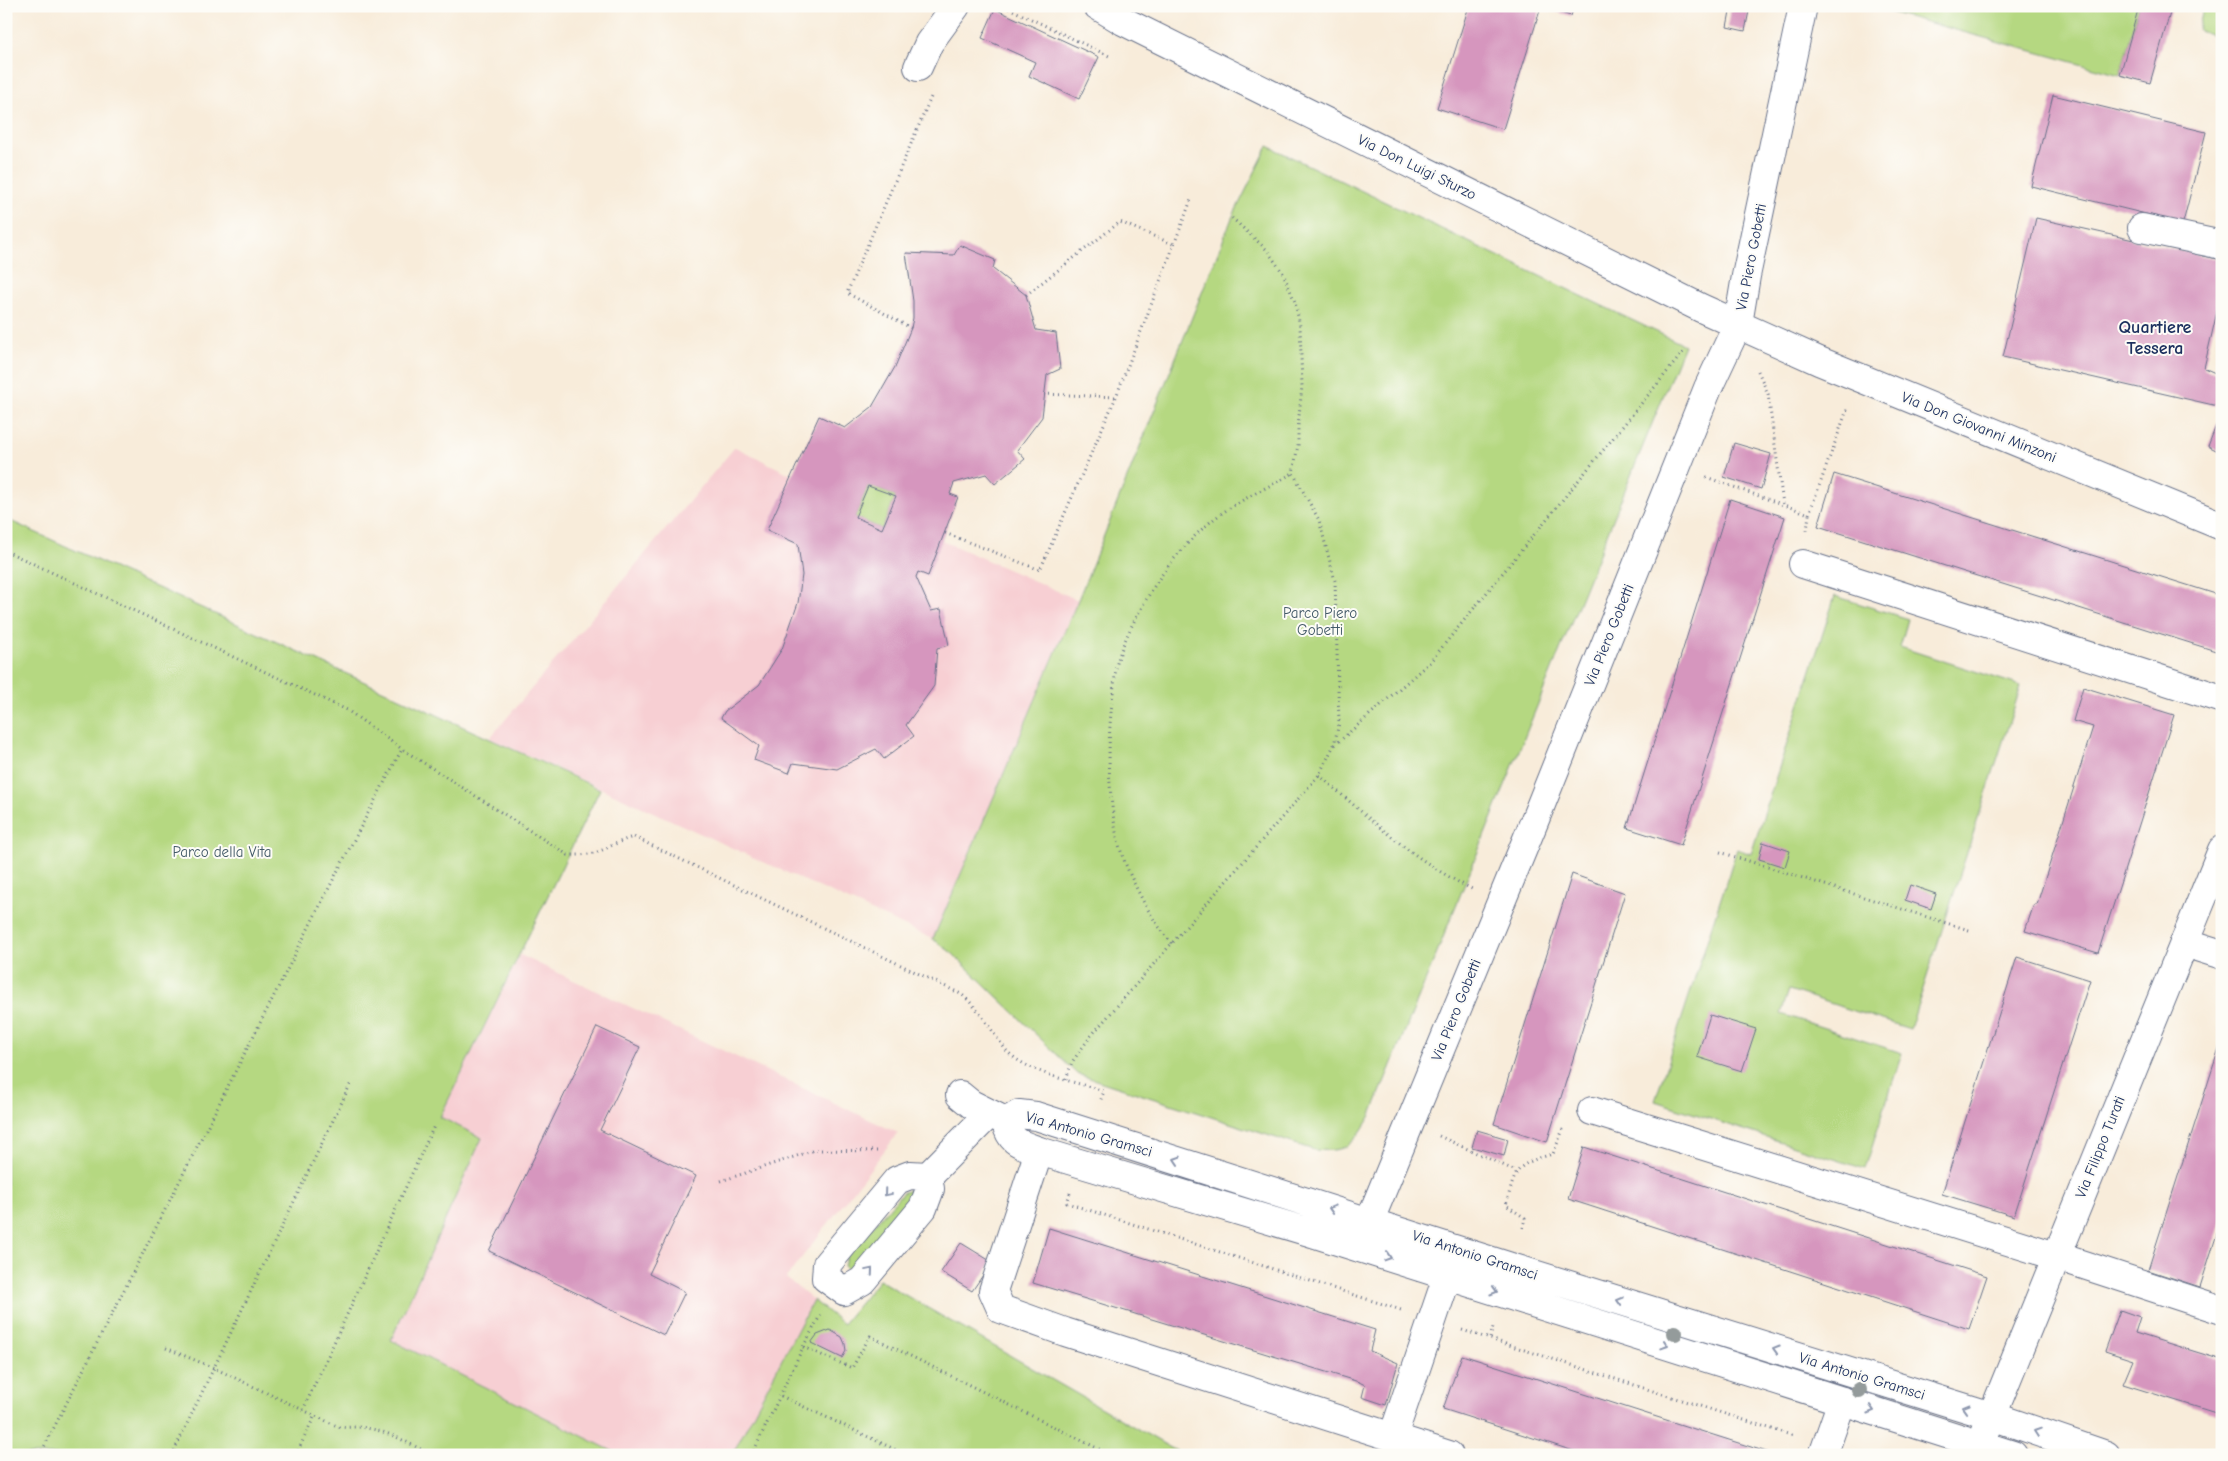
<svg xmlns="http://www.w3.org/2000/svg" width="2228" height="1461" viewBox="0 0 2228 1461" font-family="'Comic Neue',sans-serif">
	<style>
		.built { fill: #f7cfd3 }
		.green { fill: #b5d881; stroke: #688470 }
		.building { fill: #d696be; fill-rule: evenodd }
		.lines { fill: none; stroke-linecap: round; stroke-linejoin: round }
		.minor-casing { stroke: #687189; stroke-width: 30 }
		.path { stroke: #687189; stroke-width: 3; stroke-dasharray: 1 4; stroke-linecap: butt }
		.minor { stroke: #fff; stroke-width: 28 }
		.tree { fill: #949b9b }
		.oneway { stroke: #8d97ae }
		.labels { text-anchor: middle; stroke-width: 4; stroke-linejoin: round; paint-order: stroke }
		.street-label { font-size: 15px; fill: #1b2f5e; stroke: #fdfcf7 }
		.park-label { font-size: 15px; fill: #425967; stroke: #fdfcf7 }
		.quarter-label { font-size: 18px; font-weight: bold; fill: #1b2f5e; stroke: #fdfcf7 }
	</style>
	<rect width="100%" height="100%" fill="#fdfcf7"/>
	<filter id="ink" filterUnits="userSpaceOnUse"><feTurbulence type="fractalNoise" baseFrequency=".02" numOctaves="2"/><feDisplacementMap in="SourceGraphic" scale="10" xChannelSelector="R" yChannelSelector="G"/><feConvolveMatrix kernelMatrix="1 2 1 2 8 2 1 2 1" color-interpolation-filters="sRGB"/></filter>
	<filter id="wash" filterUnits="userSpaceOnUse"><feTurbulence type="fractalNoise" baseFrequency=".0096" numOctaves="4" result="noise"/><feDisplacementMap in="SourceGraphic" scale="20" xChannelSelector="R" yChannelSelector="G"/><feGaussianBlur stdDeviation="1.12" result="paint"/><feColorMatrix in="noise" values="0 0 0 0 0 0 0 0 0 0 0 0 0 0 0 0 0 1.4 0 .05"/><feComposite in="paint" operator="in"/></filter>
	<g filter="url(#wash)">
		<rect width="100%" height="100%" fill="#f8ecda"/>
		<!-- built -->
		<g class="built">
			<polygon points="735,447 792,475 1078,600 933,939 490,738"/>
			<polygon points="520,955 898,1133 786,1278 813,1300 732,1455 620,1455 390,1340 482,1139 440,1118"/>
		</g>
		<!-- green -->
		<g class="green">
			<polygon points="1868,6 2139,6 2120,75"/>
			<polygon points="2204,6 2222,6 2222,38 2198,30"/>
			<path d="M1268,146L1684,345L1370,1117C1352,1146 1349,1152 1314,1150L1077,1074L952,953L933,939L1078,600L1232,218Z"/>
			<polygon points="868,486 896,496 882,529 855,517"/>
			<polygon points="6,519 600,789 440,1117 482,1138 391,1340 620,1455 6,1455"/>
			<polygon points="1835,596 1908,619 1900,647 2021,686 1910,1029 1789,990 1781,1014 1902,1053 1865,1169 1655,1101 1735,855 1737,849 1751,854"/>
			<polygon points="910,1190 914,1194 912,1205 858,1266 848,1270 844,1266 846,1257 902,1193"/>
			<polygon points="879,1280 1169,1447 1184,1455 732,1455 813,1300 843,1324"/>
		</g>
		<g id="blocks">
			<!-- building -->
			<g class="building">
				<polygon points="1469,6 1574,6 1571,16 1541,7 1503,129 1437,108"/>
				<polygon points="1731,6 1750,6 1745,31 1727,27"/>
				<polygon points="2139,6 2172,6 2150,83 2120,75"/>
				<polygon points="995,9 1099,57 1079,99 1029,76 1035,62 982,38"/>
				<polygon points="2053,95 2206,132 2183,223 2031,186"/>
				<polygon points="2036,218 2222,260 2222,290 2204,368 2222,376 2222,407 2003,357"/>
				<path d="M960,245L995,260L993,269L1026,295L1036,330L1056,333L1060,369L1047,375L1042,417L1017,450L1025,459L995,484L986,474L954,483L950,494L958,497L928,576L918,572L916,577L931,611L941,609L949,645L937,648L934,686L906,725L914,736L884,759L876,749L837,769L793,763L789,773L754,760L759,746L721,718L725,711L759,685L782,649L798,603L802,575L798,544L767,530L819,416L845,428L872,407L895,367L911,328L913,318V301L906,253L954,255ZM868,486L896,496L882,529L855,517Z"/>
				<polygon points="2222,411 2222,453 2208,446"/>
				<polygon points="1734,443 1771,454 1761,489 1724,477"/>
				<polygon points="1834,474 2222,596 2222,653 1818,526"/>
				<polygon points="1730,499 1785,517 1681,845 1627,828"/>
				<polygon points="2083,687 2174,715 2098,953 2025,931 2034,904 2037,904 2093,727 2073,721"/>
				<polygon points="1763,842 1790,851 1785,867 1759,859"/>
				<polygon points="1572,874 1625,893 1547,1142 1494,1124"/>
				<polygon points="1910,885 1936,894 1931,909 1905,900"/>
				<polygon points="2017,957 2090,980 2014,1216 1942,1194"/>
				<polygon points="1710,1015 1756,1029 1742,1071 1697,1057"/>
				<polygon points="597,1027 640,1047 600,1130 696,1176 649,1274 685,1292 664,1335 489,1251"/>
				<polygon points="2221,1042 2222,1218 2200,1287 2148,1270"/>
				<polygon points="1477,1130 1508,1139 1504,1156 1472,1147"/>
				<polygon points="1584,1147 1987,1276 1969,1329 1568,1199"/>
				<polygon points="1049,1228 1375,1330 1370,1351 1398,1363 1386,1405 1362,1397 1365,1385 1359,1382 1033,1283"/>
				<polygon points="961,1243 992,1262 972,1291 941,1272"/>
				<polygon points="2120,1310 2140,1317 2135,1333 2222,1360 2222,1415 2123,1384 2133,1360 2105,1351"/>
				<polygon points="830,1330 842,1337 845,1344 846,1351 842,1358 811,1343 817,1335"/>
				<polygon points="1462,1355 1773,1454 1773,1455 1586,1455 1443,1409"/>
			</g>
		</g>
	</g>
	<g filter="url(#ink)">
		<use href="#blocks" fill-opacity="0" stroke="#687189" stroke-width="1"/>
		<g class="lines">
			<defs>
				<g id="minor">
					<polyline points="1098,6 1123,21 1701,308 1819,361 2222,526"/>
					<polyline points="918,67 929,43 956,6"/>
					<polyline points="2142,228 2222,245"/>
					<polyline points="1803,564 2222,699"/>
					<polyline points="2184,943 2222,955"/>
					<polyline points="960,1095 971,1104 1005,1121"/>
					<polyline points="1592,1111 2056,1256 2222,1310"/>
					<polyline points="1039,1151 993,1291 1001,1309 1065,1332 1449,1455"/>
					<polyline points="928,1176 910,1175 897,1180 827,1264 826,1278 844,1291 862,1281 923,1208 930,1189 928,1176 989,1114"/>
					<polyline points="1363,1237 1534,822 1708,388 1738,324 1746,276 1803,6"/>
					<polyline points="1985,1433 2222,850"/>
					<polyline points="1393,1436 1447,1277"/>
					<polyline points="1823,1455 1842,1401"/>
					<path d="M2013,1455L1309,1232L1039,1151C1021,1144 1010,1143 1006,1122L1019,1114L1036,1116L1511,1267L1992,1416L2106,1455"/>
				</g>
			</defs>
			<!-- minor casing -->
			<use href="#minor" class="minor-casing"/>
			<!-- path -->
			<g class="path">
				<polyline points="1004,6 1109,56"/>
				<polyline points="1026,295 1120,222 1175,245"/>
				<polyline points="911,328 847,293 931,97"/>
				<polyline points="1758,371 1768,394 1783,504"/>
				<polyline points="1044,394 1116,397"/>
				<polyline points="1706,477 1809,514 1807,531"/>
				<polyline points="1809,514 1848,407"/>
				<polyline points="945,533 1040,570 1116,397 1191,200"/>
				<path d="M6,551L347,710L402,749L568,855C580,855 590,855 600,851C612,846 621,840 634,837L961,994C980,1009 991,1031 1006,1050C1026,1073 1076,1082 1104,1091L1100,1102"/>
				<polyline points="1335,745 1430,662 1685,350"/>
				<path d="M1319,775C1368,817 1414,861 1472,889"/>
				<polyline points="1720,852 1972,931"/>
				<path d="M1172,943C1151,922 1123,866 1117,837C1107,788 1107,736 1114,686C1115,678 1115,668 1118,660C1124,637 1145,600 1159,579C1174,557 1196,532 1218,516C1241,499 1269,487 1293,473"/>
				<polyline points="1066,1079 1072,1062 1090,1037 1319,775 1334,745 1339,723 1335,581 1319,520 1293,473 1298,445 1298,426 1302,386 1300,326 1295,302 1283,273 1266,249 1232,218"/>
				<polyline points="1439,1136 1516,1171"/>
				<polyline points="721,1181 815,1150 880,1151"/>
				<polyline points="1070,1193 1067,1203 1401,1310"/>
				<path d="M1523,1228L1525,1218L1506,1205C1516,1169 1515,1164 1553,1154L1564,1127"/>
				<polyline points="1462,1330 1794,1436"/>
				<polyline points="1490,1338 1494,1324"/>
				<polyline points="803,1347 852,1368 870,1336 1111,1455"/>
				<path d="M166,1348L214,1368L339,1427C348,1428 357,1426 366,1428C389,1431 412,1445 432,1455"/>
				<polyline points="781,1396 907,1455"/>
				<polyline points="303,1410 434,1126"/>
				<polyline points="40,1455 336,874 402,749"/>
				<polyline points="172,1455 351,1083"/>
				<polyline points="296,1455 315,1415"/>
				<polyline points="752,1455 803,1347 821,1314"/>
			</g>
			<!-- minor -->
			<use href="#minor" class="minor"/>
		</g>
		<!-- trees -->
		<g class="tree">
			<circle cx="1675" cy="1333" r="8"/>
			<circle cx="1859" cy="1390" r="8"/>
		</g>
		<!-- one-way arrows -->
		<defs><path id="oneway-chevron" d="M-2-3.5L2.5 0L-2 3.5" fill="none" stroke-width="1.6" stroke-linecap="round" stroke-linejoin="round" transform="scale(1.25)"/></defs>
		<g class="oneway">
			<use href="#oneway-chevron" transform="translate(1177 1160) rotate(-162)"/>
			<use href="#oneway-chevron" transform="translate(887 1193) rotate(130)"/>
			<use href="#oneway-chevron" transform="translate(1332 1209) rotate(-163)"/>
			<use href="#oneway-chevron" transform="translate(1388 1257) rotate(18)"/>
			<use href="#oneway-chevron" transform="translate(870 1271) rotate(-50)"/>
			<use href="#oneway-chevron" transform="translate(1494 1291) rotate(17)"/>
			<use href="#oneway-chevron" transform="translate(1620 1301) rotate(-163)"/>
			<use href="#oneway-chevron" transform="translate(1665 1345) rotate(18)"/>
			<use href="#oneway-chevron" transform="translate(1776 1349) rotate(-163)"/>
			<use href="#oneway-chevron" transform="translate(1966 1408) rotate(-163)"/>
			<use href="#oneway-chevron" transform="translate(1871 1410) rotate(17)"/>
			<use href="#oneway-chevron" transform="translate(2037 1432) rotate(-161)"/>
		</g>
	</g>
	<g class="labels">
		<!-- street labels -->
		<g class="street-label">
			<text transform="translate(1417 167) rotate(26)" y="5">Via Don Luigi Sturzo</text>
			<text transform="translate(1751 257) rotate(-79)" y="5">Via Piero Gobetti</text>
			<text transform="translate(1979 427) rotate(22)" y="5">Via Don Giovanni Minzoni</text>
			<text transform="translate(1609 635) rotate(-68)" y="5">Via Piero Gobetti</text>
			<text transform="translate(1456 1010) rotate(-68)" y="5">Via Piero Gobetti</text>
			<text transform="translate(1089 1134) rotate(16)" y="5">Via Antonio Gramsci</text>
			<text transform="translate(2100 1147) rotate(-68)" y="5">Via Filippo Turati</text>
			<text transform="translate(1475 1255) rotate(18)" y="5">Via Antonio Gramsci</text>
			<text transform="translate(1862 1376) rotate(17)" y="5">Via Antonio Gramsci</text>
		</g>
		<!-- park labels -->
		<g class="park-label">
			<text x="1320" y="618">Parco Piero<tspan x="1320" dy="17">Gobetti</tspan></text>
			<text x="222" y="857">Parco della Vita</text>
		</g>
		<!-- quarter labels -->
		<g class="quarter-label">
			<text x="2155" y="333">Quartiere<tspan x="2155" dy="21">Tessera</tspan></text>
		</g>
	</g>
	<!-- margin -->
	<rect width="2228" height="1461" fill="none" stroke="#fdfcf7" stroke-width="25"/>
</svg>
